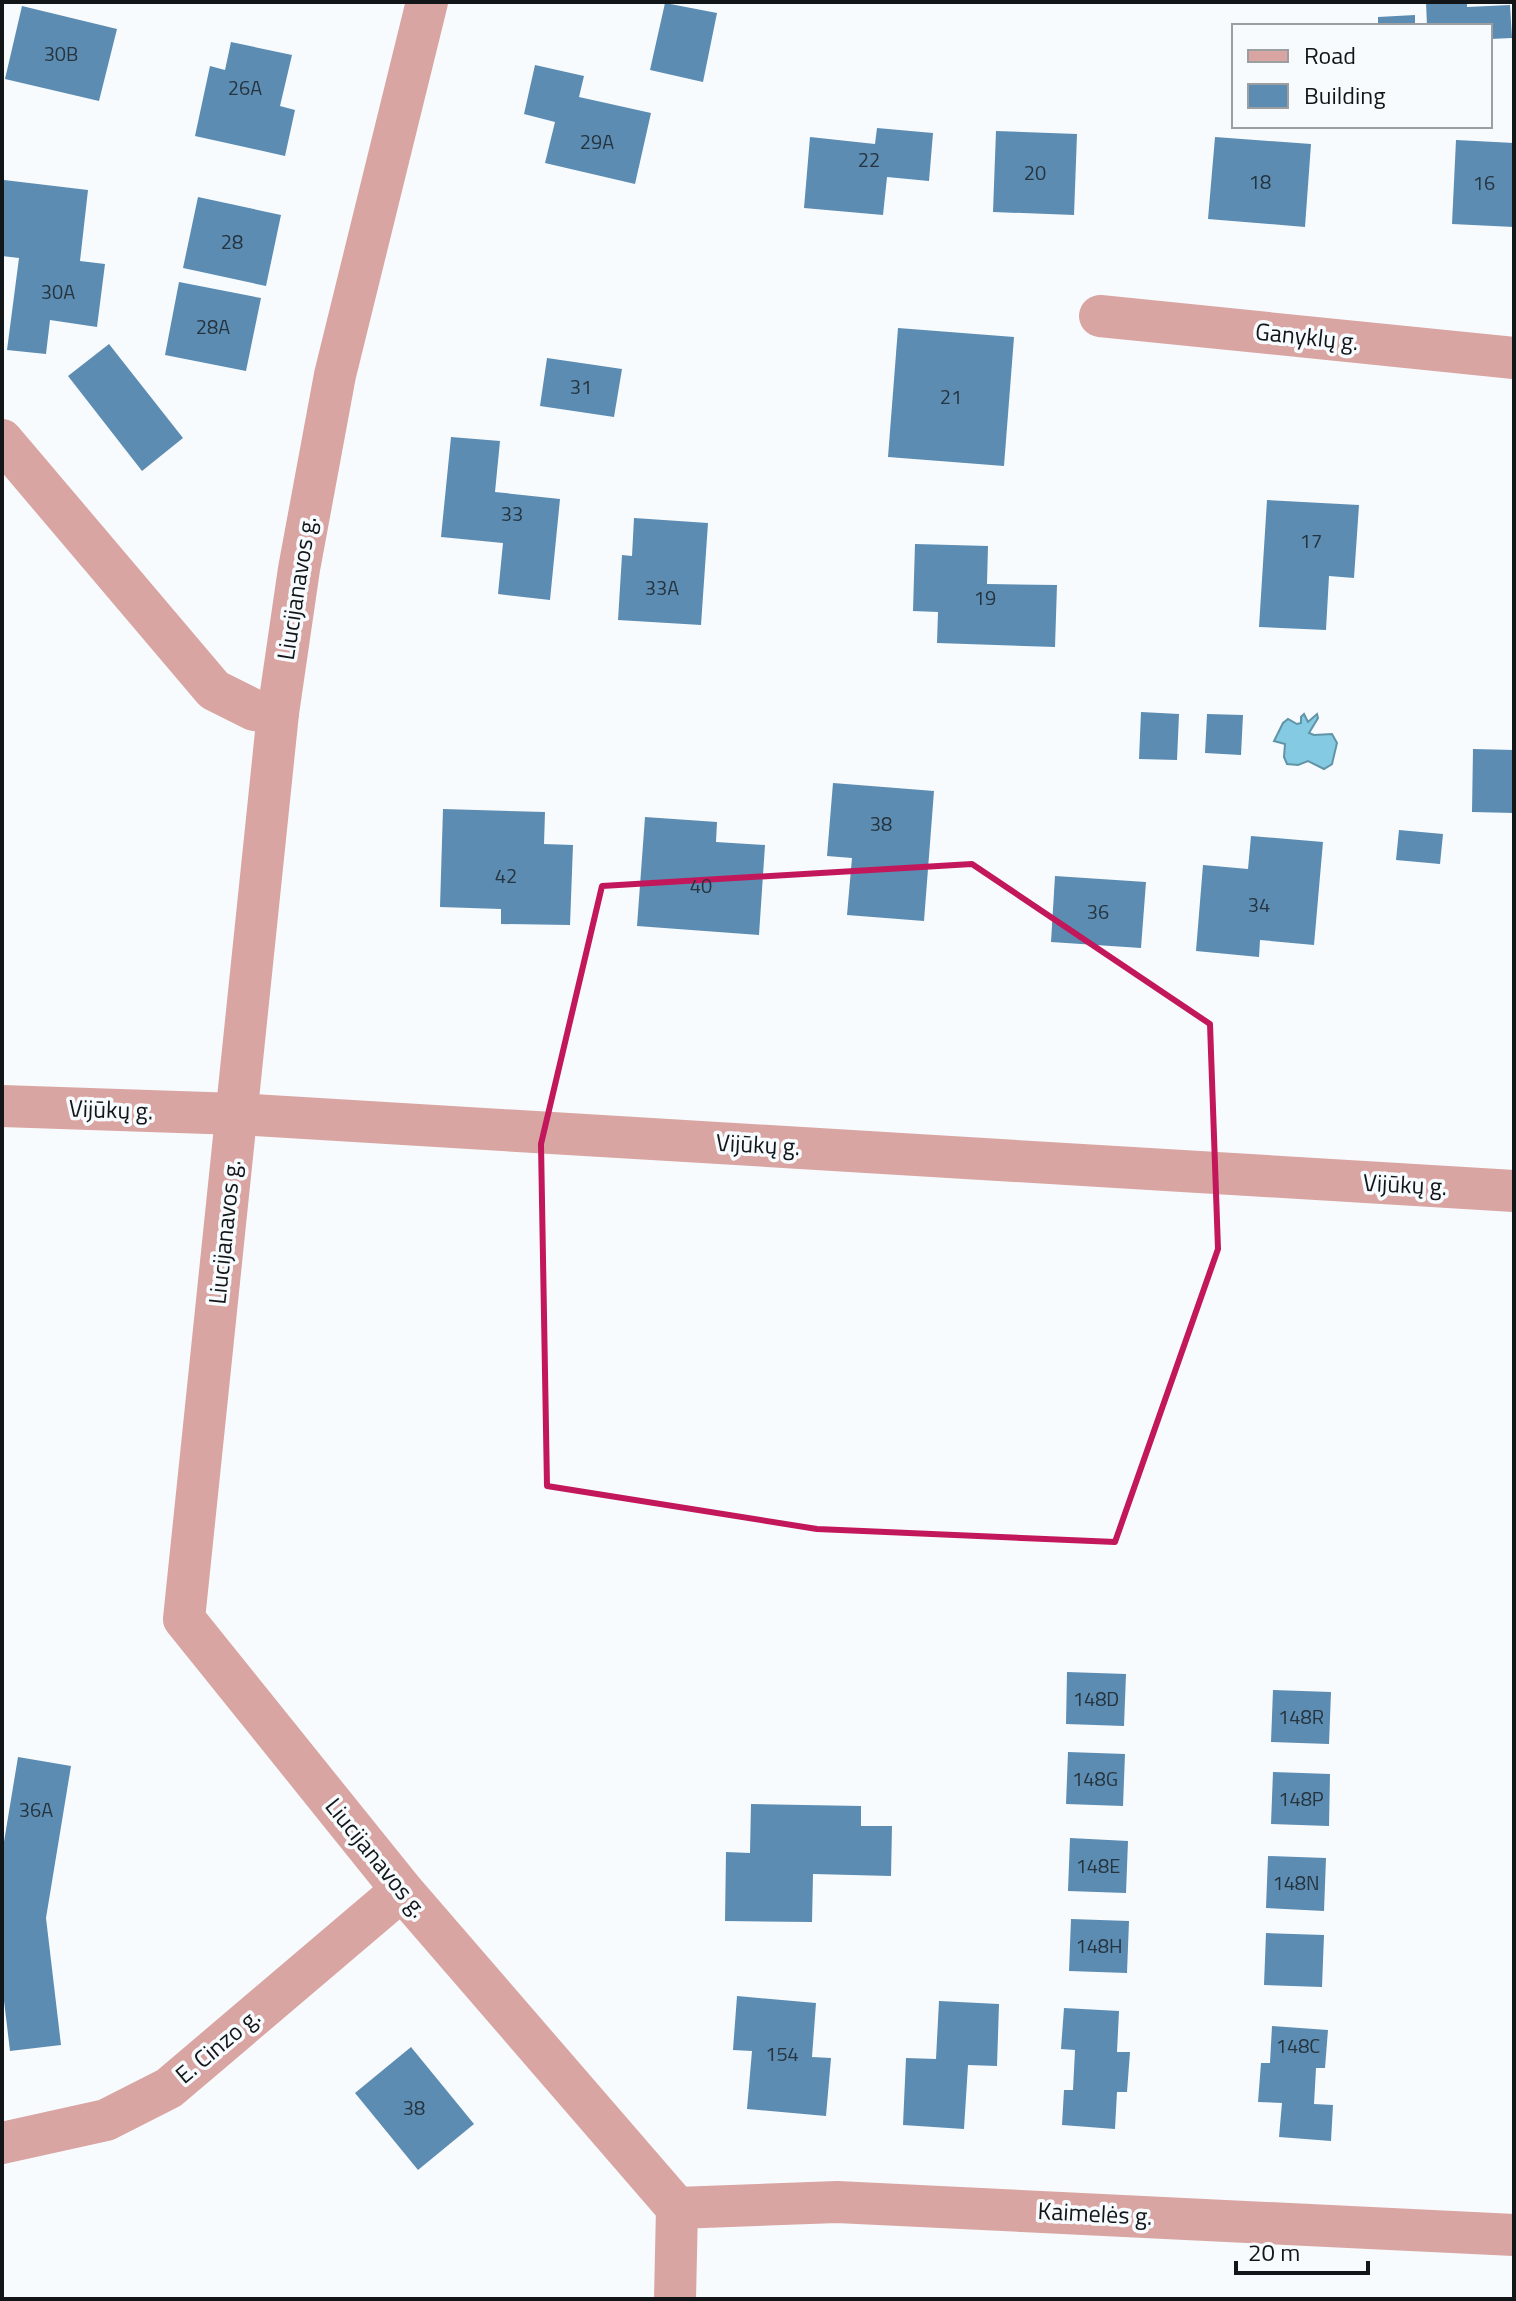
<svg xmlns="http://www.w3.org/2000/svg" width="1516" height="2301" viewBox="0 0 1516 2301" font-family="'Titillium Web',sans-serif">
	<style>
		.water { fill: #83cae2; stroke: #6194a6; stroke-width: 2 }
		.building { fill: #5c8cb2 }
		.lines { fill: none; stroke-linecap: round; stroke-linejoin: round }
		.street { stroke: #d9a5a2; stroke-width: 42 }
		.marked { fill: none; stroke: #c2185b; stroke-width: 6; stroke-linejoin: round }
		.labels { text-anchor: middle; stroke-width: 7; stroke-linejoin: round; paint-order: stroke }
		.number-label { font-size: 20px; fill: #25343f }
		.street-label { font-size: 24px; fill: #131619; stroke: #f7fbfe }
	</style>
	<rect width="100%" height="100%" fill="#f7fbfe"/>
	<!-- water -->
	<polygon class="water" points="1304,714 1308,722 1317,714 1318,718 1309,733 1314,735 1332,734 1337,743 1332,764 1324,769 1308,761 1298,765 1287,764 1284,757 1285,744 1274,741 1283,723 1288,719 1297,724 1301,723 1301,717"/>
	<!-- building -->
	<g class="building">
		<polygon points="1426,2 1467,2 1467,7 1510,5 1512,38 1490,39 1490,26 1427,26"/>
		<polygon points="665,3 717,13 703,82 650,70"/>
		<polygon points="22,6 117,29 99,101 5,79"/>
		<polygon points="1415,15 1415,26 1378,26 1378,17"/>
		<polygon points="231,42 292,55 280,106 295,110 285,156 195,136 210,66 225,70"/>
		<polygon points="535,65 584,76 579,97 651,113 635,184 545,163 555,122 524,114"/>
		<polygon points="877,128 933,133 929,181 887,177 883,215 804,208 810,137 875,144"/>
		<polygon points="996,131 1077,134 1074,215 993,212"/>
		<polygon points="1215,137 1311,144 1305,227 1208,219"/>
		<polygon points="1456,140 1514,143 1514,227 1452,224"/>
		<polygon points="4,180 88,190 80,261 105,264 97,327 50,320 46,354 7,350 19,258 2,256 2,197"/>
		<polygon points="198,197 281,215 266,286 183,268"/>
		<polygon points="179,282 261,298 246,371 165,355"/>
		<polygon points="898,328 1014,337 1004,466 888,457"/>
		<polygon points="109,344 183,438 142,471 68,376"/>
		<polygon points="547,358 622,369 614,417 540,406"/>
		<polygon points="451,437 500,441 495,492 560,499 550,600 498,594 503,543 441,537"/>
		<polygon points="1267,500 1359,505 1354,578 1329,576 1326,630 1259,627"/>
		<polygon points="634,518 708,523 701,625 618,620 622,555 632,556"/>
		<polygon points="915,544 988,546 987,584 1057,585 1055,647 937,643 938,612 913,611"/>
		<polygon points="1141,712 1179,714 1177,760 1139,759"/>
		<polygon points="1207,714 1243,715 1241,755 1205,753"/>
		<polygon points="1473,749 1514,750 1514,813 1472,812"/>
		<polygon points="833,783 934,791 924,921 847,915 852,858 827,856"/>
		<polygon points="443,809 545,812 544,844 573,845 570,925 501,924 501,909 440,907"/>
		<polygon points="645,817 717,822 716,842 765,845 759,935 637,926"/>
		<polygon points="1399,830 1443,834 1440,864 1396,860"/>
		<polygon points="1251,836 1323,842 1314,945 1260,940 1259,957 1196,951 1203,865 1248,869"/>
		<polygon points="1055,876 1146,882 1141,948 1051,942"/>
		<polygon points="1067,1672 1126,1674 1124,1726 1066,1724"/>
		<polygon points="1273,1690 1331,1692 1329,1744 1271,1742"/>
		<polygon points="1068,1752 1125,1754 1123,1806 1066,1804"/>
		<polygon points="18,1757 71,1766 46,1918 61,2045 10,2051 2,1984 2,1854"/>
		<polygon points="1273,1772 1330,1774 1329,1826 1271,1824"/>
		<polygon points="751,1804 861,1806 861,1826 892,1826 891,1876 813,1874 812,1922 725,1921 726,1852 750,1853"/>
		<polygon points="1070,1838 1128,1841 1126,1893 1068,1891"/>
		<polygon points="1268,1856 1326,1858 1324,1911 1266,1908"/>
		<polygon points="1071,1919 1129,1921 1127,1973 1069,1971"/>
		<polygon points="1266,1933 1324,1935 1322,1987 1264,1985"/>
		<polygon points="737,1996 816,2003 812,2057 831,2058 826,2116 747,2109 752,2051 733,2050"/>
		<polygon points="939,2001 999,2004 997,2066 968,2065 964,2129 903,2125 906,2058 936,2059"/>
		<polygon points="1064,2008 1119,2011 1117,2052 1130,2052 1127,2092 1117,2092 1115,2129 1062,2125 1064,2090 1073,2090 1075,2050 1061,2049"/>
		<polygon points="1272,2026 1328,2030 1325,2068 1316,2068 1314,2104 1333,2105 1331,2141 1279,2137 1282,2103 1258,2102 1261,2063 1270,2063"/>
		<polygon points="411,2047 474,2124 418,2170 355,2093"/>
	</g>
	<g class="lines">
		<!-- street -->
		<g class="street">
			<polyline points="427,2 335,375 299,569 278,713 184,1619 402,1890 677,2208 675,2299"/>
			<polyline points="1100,316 1514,358"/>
			<polyline points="2,440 214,690 254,710 278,713"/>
			<polyline points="2,1106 237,1114 1514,1191"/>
			<polyline points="2,2143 106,2120 169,2088 402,1890"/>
			<polyline points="677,2208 837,2202 1514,2235"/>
		</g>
	</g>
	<!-- marked area -->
	<path class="marked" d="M972,864L1210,1024L1218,1249L1115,1542L817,1529L547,1486L541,1144L602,886Z"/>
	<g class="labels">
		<!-- number labels -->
		<g class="number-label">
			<text x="61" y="61">30B</text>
			<text x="245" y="95">26A</text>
			<text x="597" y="149">29A</text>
			<text x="869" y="167">22</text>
			<text x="1035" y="180">20</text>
			<text x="1260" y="189">18</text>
			<text x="1484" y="190">16</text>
			<text x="232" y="249">28</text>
			<text x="58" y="299">30A</text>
			<text x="213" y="334">28A</text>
			<text x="581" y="394">31</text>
			<text x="951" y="404">21</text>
			<text x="512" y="521">33</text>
			<text x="1311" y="548">17</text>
			<text x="662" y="595">33A</text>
			<text x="985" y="605">19</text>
			<text x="881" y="831">38</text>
			<text x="506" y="883">42</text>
			<text x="701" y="893">40</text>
			<text x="1259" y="912">34</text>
			<text x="1098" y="919">36</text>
			<text x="1096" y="1706">148D</text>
			<text x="1301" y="1724">148R</text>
			<text x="1095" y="1786">148G</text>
			<text x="1301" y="1806">148P</text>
			<text x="36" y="1817">36A</text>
			<text x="1098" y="1873">148E</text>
			<text x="1296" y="1890">148N</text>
			<text x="1099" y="1953">148H</text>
			<text x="1298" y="2053">148C</text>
			<text x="782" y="2061">154</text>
			<text x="414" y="2115">38</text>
		</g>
		<!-- street labels -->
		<g class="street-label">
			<text transform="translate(1307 337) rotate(6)" y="8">Ganyklų g.</text>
			<text transform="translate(297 588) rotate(-81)" y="8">Liucijanavos g.</text>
			<text transform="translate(111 1110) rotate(2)" y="8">Vijūkų g.</text>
			<text transform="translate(758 1145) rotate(3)" y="8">Vijūkų g.</text>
			<text transform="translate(1405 1185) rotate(3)" y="8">Vijūkų g.</text>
			<text transform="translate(225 1232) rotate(-84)" y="8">Liucijanavos g.</text>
			<text transform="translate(376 1858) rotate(51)" y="8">Liucijanavos g.</text>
			<text transform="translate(218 2046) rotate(-40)" y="8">E. Cinzo g.</text>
			<text transform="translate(1095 2214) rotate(3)" y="8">Kaimelės g.</text>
		</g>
	</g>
	<!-- border -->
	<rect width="1516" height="2301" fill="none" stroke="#131619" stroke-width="8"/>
	<!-- legend -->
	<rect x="1232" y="24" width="260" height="104" fill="#f7fbfe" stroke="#9c9fa2" stroke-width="2"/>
	<rect x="1248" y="50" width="40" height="12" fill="#d9a5a2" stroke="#9c9fa2" stroke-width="2"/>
	<text x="1304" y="64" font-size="24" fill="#131619">Road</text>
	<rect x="1248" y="84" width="40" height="24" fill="#5c8cb2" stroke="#9c9fa2" stroke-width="2"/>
	<text x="1304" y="104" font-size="24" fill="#131619">Building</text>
	<!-- scale -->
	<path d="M1236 2261v12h132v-12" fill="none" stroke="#131619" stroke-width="4"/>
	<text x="1248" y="2261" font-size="24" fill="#131619" stroke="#f7fbfe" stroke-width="6" paint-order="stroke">20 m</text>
</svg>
